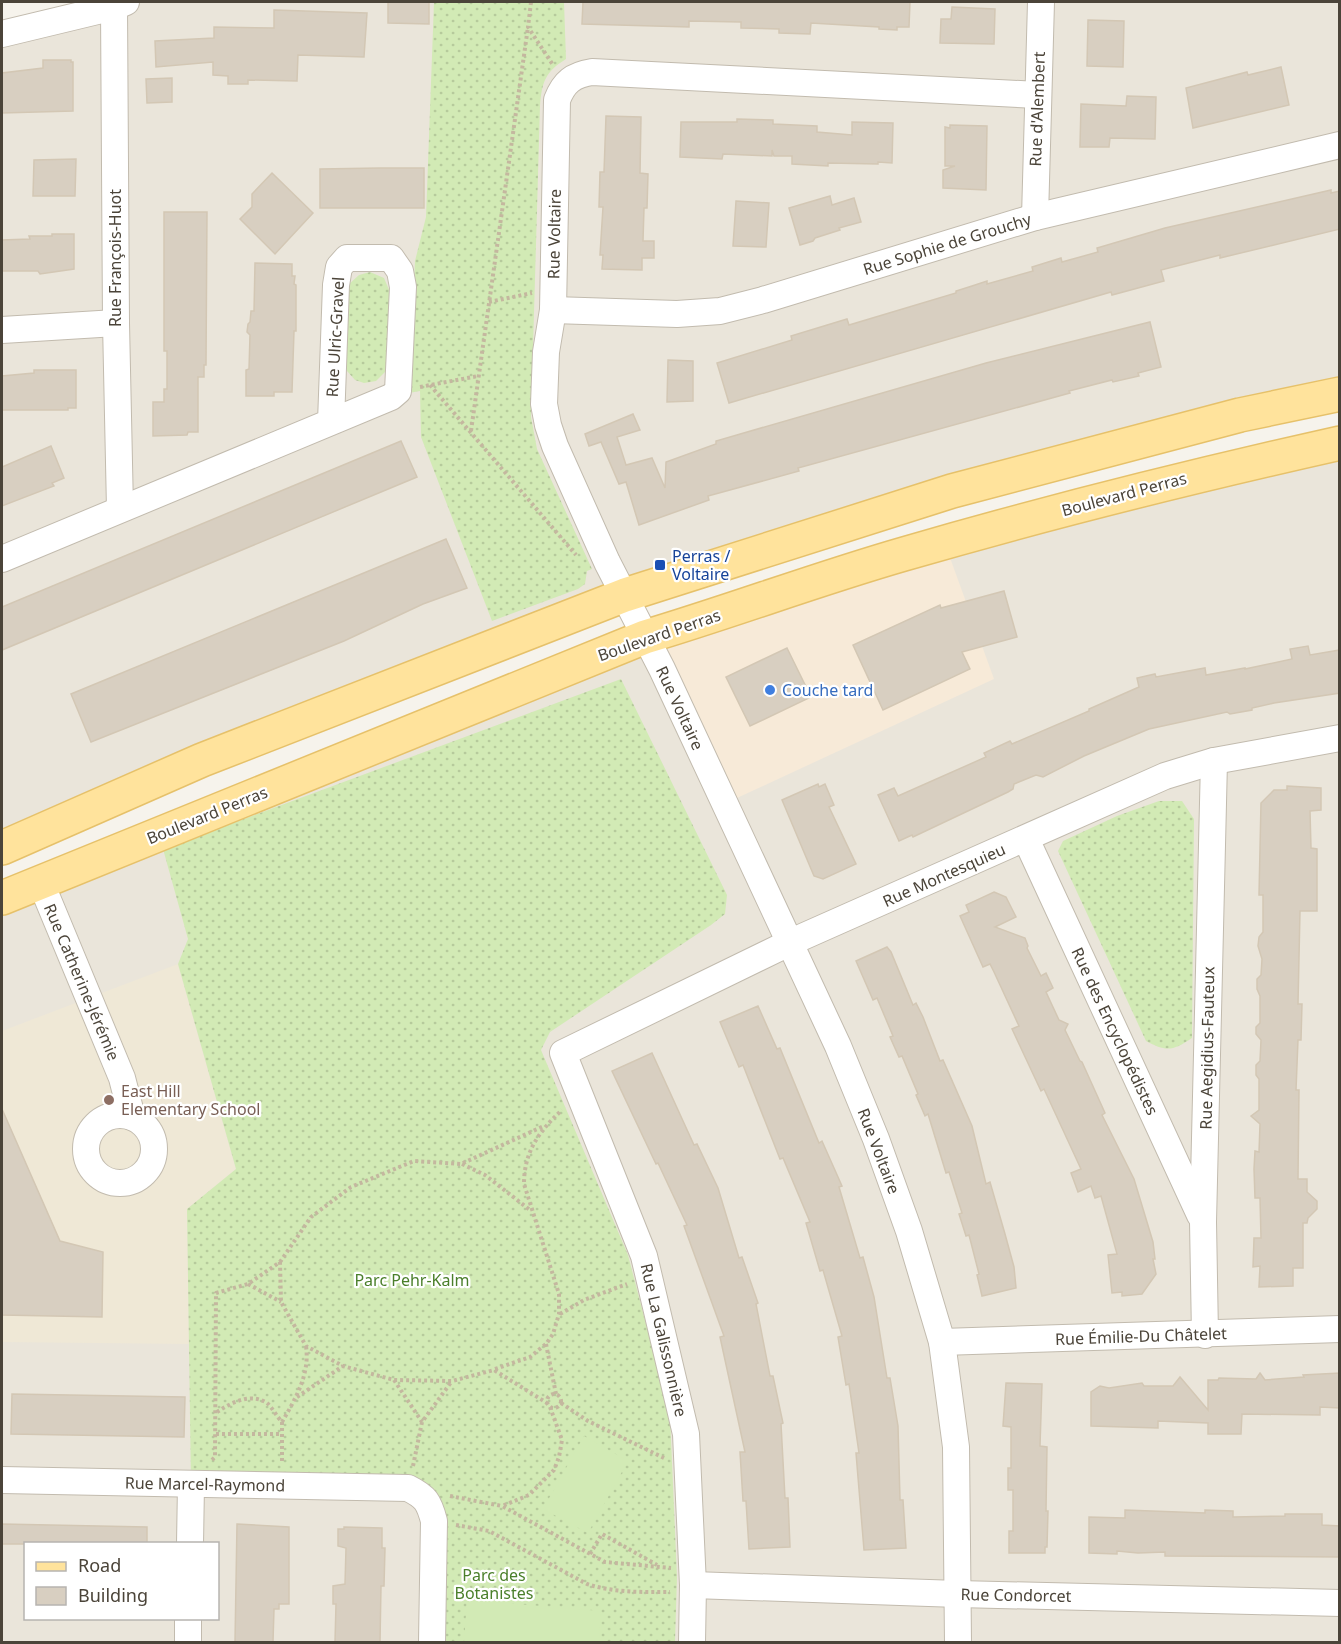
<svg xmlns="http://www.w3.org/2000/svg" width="1341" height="1644" viewBox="0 0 1341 1644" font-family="'Noto Sans',sans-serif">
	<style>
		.residential { fill: #eae5da; fill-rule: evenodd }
		.commercial { fill: #f7ead8 }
		.education { fill: #efe8d6 }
		.grass { fill: url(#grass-dots) }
		.pitch { fill: #d2eab5 }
		.building { fill: #d8cfc1; stroke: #d3c7b4; stroke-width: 1.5 }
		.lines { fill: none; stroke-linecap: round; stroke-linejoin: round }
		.minor-casing { stroke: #c2bbae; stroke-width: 28 }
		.major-casing { stroke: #e6c16a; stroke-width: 36 }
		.path { stroke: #c4b79f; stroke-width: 4; stroke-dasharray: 3 3; stroke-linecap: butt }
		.minor { stroke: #fff; stroke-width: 26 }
		.major { stroke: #ffe39c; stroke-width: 33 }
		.transit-dot { fill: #1a4fb4; stroke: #fff; stroke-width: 2 }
		.shop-dot { fill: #3f7fe0; stroke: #fff; stroke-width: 2 }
		.education-dot { fill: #8d6e63; stroke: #fff; stroke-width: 2 }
		.labels { text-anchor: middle; stroke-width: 4.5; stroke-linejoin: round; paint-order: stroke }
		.street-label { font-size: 16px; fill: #4b4439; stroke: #fff }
		.transit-label { font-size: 16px; fill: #164399; stroke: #fff; text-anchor: start }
		.shop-label { font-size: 16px; fill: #366cbe; stroke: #fff; text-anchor: start }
		.education-label { font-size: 16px; fill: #785e54; stroke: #fff; text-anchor: start }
		.park-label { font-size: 16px; fill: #4a7f2a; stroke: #fff }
	</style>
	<defs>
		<pattern id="grass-dots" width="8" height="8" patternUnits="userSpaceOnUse" patternTransform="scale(1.5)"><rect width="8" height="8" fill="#d2eab5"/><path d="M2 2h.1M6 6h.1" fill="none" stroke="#b6ca9c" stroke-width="1.8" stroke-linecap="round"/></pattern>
	</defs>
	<rect width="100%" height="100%" fill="#f6f3ec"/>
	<!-- residential -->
	<g class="residential">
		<polygon points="126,2 1339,2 1339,397 625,595 2,851 2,34"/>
		<path d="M1339,449V1642H2V898L645,637L662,669L945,544ZM26,1544H218V1618H26Z"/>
	</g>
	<!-- commercial -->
	<polygon class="commercial" points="945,544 994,679 724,804 654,654"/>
	<!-- education -->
	<polygon class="education" points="178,964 236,1169 187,1209 189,1344 2,1342 2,1031"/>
	<!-- grass -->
	<g class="grass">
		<path d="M434,2H564L566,59C545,72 542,82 540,106L531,417L537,449L592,569L587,571L585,584L578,589L492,621L421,437L420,391L409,393L415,261L426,217Z"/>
		<polygon points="370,272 384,278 390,292 386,371 376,381 364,383 355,380 347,371 345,365 348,285 359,275"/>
		<polygon points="621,679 727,895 725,914 711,925 550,1032 541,1050 628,1255 670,1416 677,1577 675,1642 432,1642 434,1521 408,1488 191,1485 187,1209 236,1169 178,964 188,939 163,849"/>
		<path d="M1159,801H1182L1194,819L1192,1038C1173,1051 1166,1052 1146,1041L1058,851L1063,841L1117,816Z"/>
	</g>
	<!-- pitch -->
	<g class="pitch">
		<polygon points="584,1436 628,1461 588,1533 543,1509"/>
		<polygon points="467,1600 601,1611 599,1642 464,1642"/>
	</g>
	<!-- building -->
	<g class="building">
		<polygon points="388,2 429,2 429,24 388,23"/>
		<polygon points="583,2 910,2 909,27 897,27 897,30 879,29 879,27 811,23 810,34 779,33 779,29 741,28 741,22 689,21 689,27 582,24"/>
		<polygon points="952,7 995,9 994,44 940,43 941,19 951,19"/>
		<polygon points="274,10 367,13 364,57 298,55 297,81 248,80 248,84 228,84 228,76 213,75 213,62 156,67 155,41 214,38 214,27 274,28"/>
		<polygon points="1088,20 1124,21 1123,67 1087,66"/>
		<polygon points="43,60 71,60 71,62 73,62 73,111 2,113 2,73 43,68"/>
		<polygon points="1281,67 1289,105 1193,128 1186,88 1247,72 1248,75"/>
		<polygon points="172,78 172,102 147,103 146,79"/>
		<polygon points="1127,96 1156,97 1155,139 1110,138 1109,147 1080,147 1081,104 1126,106"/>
		<polygon points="606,116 641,117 640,173 648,174 647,208 644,208 643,241 654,241 654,258 642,258 642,270 602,269 603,255 600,255 603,207 599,207 600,172 604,172"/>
		<polygon points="737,119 773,120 773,124 817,126 817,132 852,135 852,122 893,123 892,163 878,162 878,164 828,163 828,166 792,164 792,156 774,156 772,150 772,156 723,154 722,159 680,157 681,122 737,122"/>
		<polygon points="950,125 987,126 986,190 943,188 943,170 955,166 945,166 945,127 950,128"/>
		<polygon points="76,159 75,196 33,196 34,160"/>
		<polygon points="380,168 424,168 424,208 320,208 320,169"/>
		<polygon points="272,173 313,213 275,254 240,219 252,207 252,194"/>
		<polygon points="1331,190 1331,193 1340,191 1340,229 1220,258 1220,255 1161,270 1164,281 1112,295 1111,292 729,403 717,363 792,340 791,336 847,319 849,325 956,293 956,291 972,286 987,281 987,284 1033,271 1032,267 1061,258 1062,262 1098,252 1097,248 1165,228"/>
		<polygon points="830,196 832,205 854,198 861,222 839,228 840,230 815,238 813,241 800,245 789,208"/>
		<polygon points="736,201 769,203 766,247 733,246"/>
		<polygon points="164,212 207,212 206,365 204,365 204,377 198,377 198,432 188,432 187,435 153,436 153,402 164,402 164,389 167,389 167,351 164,351"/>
		<polygon points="52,234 74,234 74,269 40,274 38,271 2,271 2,240 30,239 29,236 52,236"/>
		<polygon points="255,263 292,264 292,276 295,276 294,284 296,285 296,331 294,331 292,392 274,392 274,396 246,396 246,370 249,369 250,335 247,332 248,324 250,322 251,311 254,311"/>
		<polygon points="1150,322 1161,367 1138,373 1139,376 1113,382 1112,380 1069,391 1070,393 798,468 799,471 708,496 709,500 639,525 626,482 619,484 601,442 589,446 585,434 633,414 640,430 617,437 626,465 652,458 665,488 666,462 716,444 716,441 986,363"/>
		<polygon points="668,360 693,361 693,401 667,402"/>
		<polygon points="34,370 76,370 76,408 68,408 68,410 2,410 2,376 34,373"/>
		<polygon points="401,441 417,477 2,650 2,607"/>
		<polygon points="51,446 64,478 52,483 54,486 2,506 2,467"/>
		<polygon points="446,539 467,588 423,604 344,641 91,742 71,694"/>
		<polygon points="1004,591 1017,637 962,652 970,669 883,710 853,645 940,605 941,608"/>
		<polygon points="1308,646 1310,655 1340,650 1340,693 1274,703 1252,708 1252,710 1230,714 1227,712 1149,729 1084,756 1043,777 1036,775 1014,784 1013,789 1008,792 913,837 912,835 899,841 878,795 894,788 898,796 986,757 984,753 1010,741 1012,744 1089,711 1089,709 1139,687 1137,678 1155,674 1156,677 1205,668 1206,675 1245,668 1245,669 1292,659 1290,649"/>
		<polygon points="787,648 811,697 750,726 726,677"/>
		<polygon points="818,784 819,787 825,784 834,805 829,807 856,864 823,879 814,876 782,800"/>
		<polygon points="1287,786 1321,788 1321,810 1310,811 1311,848 1317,849 1317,911 1300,911 1298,1004 1302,1004 1301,1040 1298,1040 1296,1090 1299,1090 1298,1179 1307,1179 1307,1192 1317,1201 1317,1209 1308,1218 1307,1223 1303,1223 1303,1268 1293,1268 1293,1286 1259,1287 1260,1266 1253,1267 1254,1238 1261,1238 1260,1198 1255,1198 1254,1169 1255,1151 1259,1152 1260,1124 1251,1116 1259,1110 1259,1079 1256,1075 1256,1065 1260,1061 1261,1040 1256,1034 1256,1027 1260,1023 1260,996 1257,989 1257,979 1261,975 1262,959 1258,946 1259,937 1263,932 1263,895 1259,895 1261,803 1274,790 1287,790"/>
		<polygon points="994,892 1006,897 1016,917 995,927 1025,938 1028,946 1027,948 1041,976 1046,973 1053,988 1046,992 1059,1020 1068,1024 1065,1030 1080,1061 1082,1062 1105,1113 1102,1115 1134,1179 1153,1242 1155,1259 1153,1259 1156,1274 1142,1294 1122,1296 1122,1292 1112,1293 1108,1255 1117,1254 1101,1196 1095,1198 1091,1186 1078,1192 1071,1173 1081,1169 1044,1089 1041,1091 1012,1029 1019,1026 994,972 990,964 983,967 960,916 969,912 966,905"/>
		<polygon points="887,947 891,952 913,1005 916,1003 923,1017 940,1061 943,1060 972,1126 986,1184 990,1182 1005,1234 1014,1267 1016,1288 982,1296 977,1275 979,1274 969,1235 966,1236 959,1214 962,1213 949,1172 946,1173 928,1114 925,1116 916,1095 918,1094 902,1056 899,1057 890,1037 893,1036 877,998 873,1000 856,961"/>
		<polygon points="758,1006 777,1049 780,1048 819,1143 822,1141 842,1186 839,1187 860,1258 863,1257 874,1297 887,1378 890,1378 898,1426 900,1500 903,1500 906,1548 864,1550 856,1453 859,1453 849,1384 846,1385 838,1337 842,1336 823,1270 820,1271 806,1223 810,1222 783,1158 780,1159 743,1065 739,1067 720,1022"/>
		<polygon points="652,1053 694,1145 697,1144 718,1188 739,1258 742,1257 758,1303 756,1304 770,1376 773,1376 783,1423 781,1424 785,1498 788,1498 790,1547 749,1549 746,1501 743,1501 740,1452 745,1452 720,1337 724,1336 684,1226 687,1225 658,1163 656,1164 612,1071"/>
		<polygon points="2,1109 60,1241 103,1252 102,1317 2,1315"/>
		<polygon points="1260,1373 1265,1380 1304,1377 1303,1375 1340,1373 1340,1408 1320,1407 1320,1415 1242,1414 1241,1434 1208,1434 1208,1423 1158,1421 1158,1428 1091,1426 1091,1392 1100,1386 1109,1388 1142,1383 1144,1386 1173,1386 1180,1377 1208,1410 1208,1380 1218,1380 1219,1378 1256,1379"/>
		<polygon points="1006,1383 1042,1384 1040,1446 1047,1447 1046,1511 1048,1511 1047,1547 1045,1547 1045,1553 1009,1553 1009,1531 1013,1531 1013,1490 1008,1490 1008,1468 1011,1468 1011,1427 1003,1426"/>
		<polygon points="12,1394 185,1397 184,1437 11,1434"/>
		<polygon points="1125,1510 1205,1513 1205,1510 1233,1511 1233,1517 1285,1516 1285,1514 1322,1514 1322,1525 1340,1526 1340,1557 1165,1556 1165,1552 1138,1553 1117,1551 1117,1554 1089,1553 1089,1517 1125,1518"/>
		<polygon points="2,1524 147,1527 147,1544 2,1544"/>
		<polygon points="237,1524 289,1527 289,1604 279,1604 279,1609 274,1609 273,1642 235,1642"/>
		<polygon points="344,1527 382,1528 382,1548 385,1548 384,1586 381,1586 380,1642 335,1642 336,1604 333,1604 333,1586 345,1584 346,1548 338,1546 338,1529 344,1529"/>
	</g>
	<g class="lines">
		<defs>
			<g id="minor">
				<polyline points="114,7 116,323 120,509"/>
				<polyline points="2,34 114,7 126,2"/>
				<polyline points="1035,217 1041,2"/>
				<polyline points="553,310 677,314 720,311 763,300 1035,217 1340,145"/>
				<polyline points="2,330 116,323"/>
				<polyline points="2,559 391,397 398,391 403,287 400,271 391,258 347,258 339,267 336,285 331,422"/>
				<polyline points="1026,839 1200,1215"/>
				<polyline points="41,883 122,1078 132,1117"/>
				<circle cx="120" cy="1149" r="34"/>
				<polyline points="1205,1335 1203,1222 1214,761"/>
				<polyline points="942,1342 1340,1329"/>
				<path d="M2,1480L408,1488C426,1497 429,1502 434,1521L432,1642"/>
				<polyline points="190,1544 191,1485"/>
				<polyline points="693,1585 958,1594 1340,1603"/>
				<polyline points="188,1642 188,1618"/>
				<polyline points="692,1642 693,1585 686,1434 644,1256 563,1053 791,942 1165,776 1214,761 1340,738"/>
				<path d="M958,1642L956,1447L942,1342L909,1231L876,1139L838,1046L662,669L607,562L555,446L548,425L544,404L546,352L553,310L557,100C564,82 573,75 592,72L1038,95"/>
			</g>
			<g id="major">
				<polyline points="2,848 202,760 625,595 952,491 1240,415 1340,394"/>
				<path d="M2,898L645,637C732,611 817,579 904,554C1048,512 1193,476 1340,443"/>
			</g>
		</defs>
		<!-- minor casing -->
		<use href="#minor" class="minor-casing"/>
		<!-- major casing -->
		<use href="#major" class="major-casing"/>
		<!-- path -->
		<g class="path">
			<polyline points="531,2 528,27 553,65"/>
			<polyline points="489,302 532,293"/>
			<polyline points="430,385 576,555"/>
			<polyline points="420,387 478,376"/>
			<polyline points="471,431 528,27"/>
			<polyline points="462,1164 485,1175 530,1210"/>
			<polyline points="280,1262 311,1217 351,1187 414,1161 461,1164 544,1126"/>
			<polyline points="248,1284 281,1302"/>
			<polyline points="560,1314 584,1300 627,1284"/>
			<polyline points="546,1344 556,1394"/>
			<path d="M495,1369L530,1357L546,1344L553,1334L559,1314V1294L524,1184C524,1152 539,1131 562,1110"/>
			<polyline points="394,1380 422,1422"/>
			<circle cx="554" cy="1401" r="7"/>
			<polyline points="297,1397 343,1366"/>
			<polyline points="561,1403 588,1421 664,1458"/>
			<polyline points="550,1407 562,1440 559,1457 554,1470 529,1495 502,1506 605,1562 671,1568"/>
			<path d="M217,1412C231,1403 250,1392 267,1403C272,1407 277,1417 282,1422C296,1398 310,1374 306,1346"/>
			<polyline points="282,1422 282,1463"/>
			<polyline points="216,1434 282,1434"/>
			<polyline points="212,1460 215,1457 216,1293 248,1284 280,1262 281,1302 306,1346 343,1366 394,1380 452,1381 494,1370 547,1403"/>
			<polyline points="413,1466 422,1422 452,1381"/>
			<polyline points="450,1496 502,1506"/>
			<path d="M456,1525L489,1531L587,1584C615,1593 642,1592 670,1592"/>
			<polyline points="590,1554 602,1534 657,1565"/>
		</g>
		<!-- minor -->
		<use href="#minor" class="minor"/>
		<!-- major -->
		<use href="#major" class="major"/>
	</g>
	<!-- markers -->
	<rect class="transit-dot" x="654" y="559" width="12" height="12" rx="3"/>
	<circle class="shop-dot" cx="770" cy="690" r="6"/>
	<circle class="education-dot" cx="109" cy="1100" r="6"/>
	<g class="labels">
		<!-- street labels -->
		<g class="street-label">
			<text transform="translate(1037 109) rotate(-88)" y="6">Rue d'Alembert</text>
			<text transform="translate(554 234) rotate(-89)" y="6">Rue Voltaire</text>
			<text transform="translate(947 244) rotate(-17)" y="6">Rue Sophie de Grouchy</text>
			<text transform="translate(115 258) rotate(-90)" y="6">Rue François-Huot</text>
			<text transform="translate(335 337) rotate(-87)" y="6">Rue Ulric-Gravel</text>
			<text transform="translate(1124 494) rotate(-15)" y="6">Boulevard Perras</text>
			<text transform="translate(659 635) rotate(-19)" y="6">Boulevard Perras</text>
			<text transform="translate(680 708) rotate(65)" y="6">Rue Voltaire</text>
			<text transform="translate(207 815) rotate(-22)" y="6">Boulevard Perras</text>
			<text transform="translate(944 875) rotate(-24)" y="6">Rue Montesquieu</text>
			<text transform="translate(82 982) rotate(67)" y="6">Rue Catherine-Jérémie</text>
			<text transform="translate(1115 1031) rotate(65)" y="6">Rue des Encyclopédistes</text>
			<text transform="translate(1207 1048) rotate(-89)" y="6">Rue Aegidius-Fauteux</text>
			<text transform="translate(879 1151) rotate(69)" y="6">Rue Voltaire</text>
			<text transform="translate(1141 1336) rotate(-2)" y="6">Rue Émilie-Du Châtelet</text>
			<text transform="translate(664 1340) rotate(77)" y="6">Rue La Galissonnière</text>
			<text transform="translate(205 1484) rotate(1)" y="6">Rue Marcel-Raymond</text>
			<text transform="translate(1016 1595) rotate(1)" y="6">Rue Condorcet</text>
		</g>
		<!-- transit labels -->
		<g class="transit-label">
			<text x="672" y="562">Perras /<tspan x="672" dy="18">Voltaire</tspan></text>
		</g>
		<!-- shop labels -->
		<g class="shop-label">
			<text x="782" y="696">Couche tard</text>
		</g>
		<!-- education labels -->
		<g class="education-label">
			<text x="121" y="1097">East Hill<tspan x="121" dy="18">Elementary School</tspan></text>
		</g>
		<!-- park labels -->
		<g class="park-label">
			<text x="412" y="1286">Parc Pehr-Kalm</text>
			<text x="494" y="1581">Parc des<tspan x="494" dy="18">Botanistes</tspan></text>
		</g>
	</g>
	<!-- border -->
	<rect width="1341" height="1644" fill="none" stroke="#4b4439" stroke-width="6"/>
	<!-- legend -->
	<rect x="24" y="1542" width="195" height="78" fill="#ffffff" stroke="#b7b4b0" stroke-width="1.5"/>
	<rect x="36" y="1562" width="30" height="9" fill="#ffe39c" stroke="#b7b4b0" stroke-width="1.5"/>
	<text x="78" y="1572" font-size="18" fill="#4b4439">Road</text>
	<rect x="36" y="1587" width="30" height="18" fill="#d8cfc1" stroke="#b7b4b0" stroke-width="1.5"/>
	<text x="78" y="1602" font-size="18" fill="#4b4439">Building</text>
</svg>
